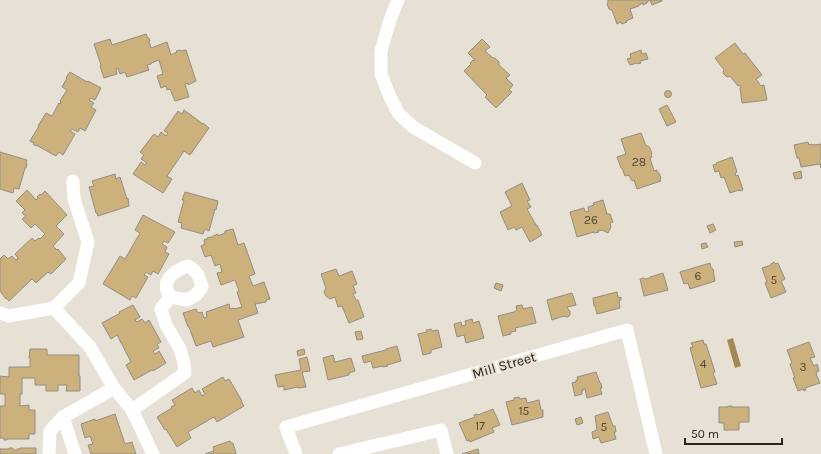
<svg xmlns="http://www.w3.org/2000/svg" width="821" height="454" viewBox="0 0 821 454" font-family="Karla,sans-serif">
	<style>
		.water { fill: #a38853 }
		.building { fill: #cdb17c; stroke: #938d83 }
		.lines { fill: none; stroke-linecap: round; stroke-linejoin: round }
		.minor { stroke: #fff; stroke-width: 13 }
		.labels { text-anchor: middle; stroke-width: 4; stroke-linejoin: round; paint-order: stroke }
		.number-label { font-size: 12px; fill: #504736 }
		.street-label { font-size: 14px; fill: #26241f; stroke: #e7e1d5 }
	</style>
	<rect width="100%" height="100%" fill="#e7e1d5"/>
	<!-- water -->
	<polygon class="water" points="733,338 741,366 735,368 727,340"/>
	<!-- building -->
	<g class="building">
		<polygon points="608,0 662,0 662,1 652,5 650,0 647,2 647,3 643,5 643,3 639,5 639,6 630,9 633,18 626,21 627,22 622,24 621,22 617,24 612,10 609,9 607,4 608,2"/>
		<polygon points="146,34 148,38 149,38 150,41 149,41 151,48 167,42 171,55 177,52 176,51 180,50 181,51 186,50 196,81 188,85 188,83 185,84 189,97 175,101 170,89 167,90 166,86 161,88 157,76 163,74 159,60 151,63 151,64 147,65 149,70 127,77 125,72 120,74 118,68 116,69 117,74 104,78 100,66 101,65 94,44 110,39 112,45"/>
		<polygon points="482,39 490,47 485,51 493,58 495,58 499,62 499,65 510,75 506,78 513,85 509,90 512,92 496,108 485,97 487,95 464,71 471,64 470,63 473,60 474,61 475,60 468,53"/>
		<polygon points="735,43 743,54 745,53 762,75 756,79 761,86 764,85 767,100 742,103 740,88 741,88 739,85 738,86 730,76 729,77 727,77 723,73 724,70 715,58"/>
		<polygon points="641,50 642,54 646,53 648,59 640,61 641,63 638,64 637,63 630,65 627,59 631,58 630,54"/>
		<polygon points="70,72 87,82 88,81 101,88 95,100 90,98 89,100 94,103 91,107 96,110 85,131 80,128 78,132 72,129 70,131 75,134 63,155 59,152 56,156 36,145 36,146 33,144 34,143 30,141 39,126 38,126 46,113 52,116 59,103 60,104 61,102 60,101 67,90 62,87 67,78 66,78 69,73"/>
		<circle cx="668" cy="94" r="3.5"/>
		<polygon points="667,105 676,122 667,126 659,109"/>
		<polygon points="184,110 203,124 203,123 209,128 190,155 184,151 167,176 172,179 163,193 133,174 141,162 145,165 147,163 141,159 144,155 140,152 154,134 158,137 161,132 166,136 168,133 164,131 178,111 182,114"/>
		<polygon points="641,133 646,146 648,146 650,148 652,154 651,155 652,157 650,158 654,171 657,170 657,172 659,173 661,178 660,179 661,181 637,189 634,180 632,181 629,175 625,176 622,168 621,168 617,157 626,154 621,139"/>
		<polygon points="808,142 809,145 812,144 813,145 821,144 821,168 820,164 801,167 799,158 797,158 794,145"/>
		<polygon points="0,152 27,160 26,163 27,164 26,168 25,168 19,189 14,188 13,193 0,189"/>
		<polygon points="732,157 737,172 735,173 736,176 738,175 743,190 740,191 739,190 730,193 724,177 721,178 719,171 715,172 713,165 717,164 716,163"/>
		<polygon points="801,171 802,178 795,179 793,173"/>
		<polygon points="115,174 116,179 120,177 127,199 128,198 129,206 98,216 97,213 96,213 89,187 94,186 92,181"/>
		<polygon points="522,183 530,200 527,201 531,207 527,209 536,225 537,225 542,235 530,242 522,227 516,230 514,227 508,230 500,212 512,206 505,192"/>
		<polygon points="27,190 36,200 38,198 37,197 40,194 41,195 45,191 67,215 56,226 64,234 53,246 57,250 58,249 66,259 51,274 48,272 36,283 32,279 9,301 6,298 6,299 0,291 0,259 4,255 8,259 12,256 16,260 18,258 15,254 32,238 35,241 39,238 40,239 45,234 35,224 31,228 22,219 26,216 22,213 25,210 16,201"/>
		<polygon points="185,192 218,201 216,210 215,209 209,231 205,229 203,234 181,228 182,223 178,222 184,200 182,200"/>
		<polygon points="603,200 607,214 610,214 613,222 610,223 611,227 608,233 602,230 598,231 599,232 594,233 594,232 577,237 570,212 584,208 585,212 589,211 588,207 594,205 593,203"/>
		<polygon points="143,215 175,232 168,243 164,241 162,244 167,247 165,252 169,254 158,274 153,271 151,275 146,272 144,275 148,277 136,298 132,296 130,300 103,284 120,256 125,259 140,233 135,230"/>
		<polygon points="713,224 716,230 710,233 707,226"/>
		<polygon points="233,229 238,245 244,243 255,274 249,276 253,286 264,282 270,299 266,300 266,302 255,304 258,313 238,320 244,337 213,347 211,341 196,346 189,327 188,327 183,313 196,309 198,313 202,312 204,318 207,317 206,312 229,304 230,309 234,308 234,309 242,307 237,292 239,291 235,280 221,285 217,273 222,272 220,264 215,266 211,255 205,257 201,246 205,244 204,240 207,239 207,238 211,237 213,237 213,236 218,234 218,236 225,233 225,231"/>
		<polygon points="742,241 743,245 735,247 734,242"/>
		<polygon points="706,243 708,247 702,249 701,244"/>
		<polygon points="774,262 775,264 778,263 785,279 781,281 786,292 771,298 765,283 767,282 762,268 771,265 771,264"/>
		<polygon points="710,263 711,268 713,269 715,281 690,289 688,283 684,284 680,272"/>
		<polygon points="336,269 339,276 352,271 357,284 353,286 356,293 353,294 356,300 358,300 364,317 349,323 342,306 338,307 335,297 330,299 326,296 324,292 326,288 321,274"/>
		<polygon points="663,273 668,290 644,296 640,279 644,278 644,279 650,278 650,277"/>
		<polygon points="496,283 503,285 501,291 494,288"/>
		<polygon points="617,292 618,298 621,297 621,300 619,300 620,308 597,314 595,306 594,306 593,298"/>
		<polygon points="572,293 576,305 567,307 568,309 570,311 570,315 568,317 566,317 564,316 552,320 547,300"/>
		<polygon points="133,305 140,317 135,320 137,322 142,319 145,323 149,320 161,342 157,344 159,348 153,351 155,354 159,351 166,363 153,371 152,370 134,380 126,365 131,362 117,335 111,339 102,323 111,318 117,315 120,313 119,312"/>
		<polygon points="522,305 523,309 532,307 536,323 515,328 516,331 511,332 511,334 503,336 498,316 514,312 517,310 516,306"/>
		<polygon points="472,319 473,323 479,321 484,338 466,343 464,335 457,337 454,324 461,322 462,326 466,325 465,321"/>
		<polygon points="431,329 432,331 438,330 442,347 431,350 431,353 423,355 418,334 427,332 426,330"/>
		<polygon points="361,331 363,339 357,340 355,332"/>
		<polygon points="703,340 704,344 706,344 715,372 713,373 717,384 701,388 690,348 693,347 691,343"/>
		<polygon points="809,342 815,357 810,358 814,366 817,364 819,371 816,372 817,374 816,374 820,383 805,388 806,390 804,391 803,389 798,391 793,378 795,378 790,364 792,363 787,350"/>
		<polygon points="397,346 401,361 387,365 388,366 383,367 383,366 373,368 371,361 364,363 362,356 386,350 386,349"/>
		<polygon points="30,349 47,349 47,355 79,355 79,376 80,376 80,391 66,391 67,385 58,385 58,391 46,391 46,385 35,385 35,378 22,378 22,394 20,394 20,406 29,405 29,410 35,410 35,434 29,434 29,439 7,439 7,440 4,440 4,438 0,438 0,406 5,406 5,394 0,394 0,376 9,377 9,367 30,367 30,358 29,358"/>
		<polygon points="304,349 305,354 298,356 297,351"/>
		<polygon points="333,355 335,362 351,358 355,371 349,373 349,375 328,380 323,358"/>
		<polygon points="307,357 310,371 302,372 306,387 298,388 298,387 293,388 284,390 284,386 278,387 275,375 301,370 299,359"/>
		<polygon points="596,372 600,383 601,383 602,388 600,388 602,394 587,398 585,389 583,389 583,391 582,391 582,394 575,396 572,383 576,382 576,380 578,380 577,377"/>
		<polygon points="223,377 225,381 229,379 242,401 241,401 244,406 217,422 214,417 188,432 191,438 177,447 166,429 165,430 157,417 172,408 171,407 175,405 172,400 192,388 195,393 199,390 202,396 205,394 202,389"/>
		<polygon points="519,397 520,399 526,398 527,403 539,400 541,410 543,410 543,417 512,425 506,402 514,400 514,398"/>
		<polygon points="728,406 732,406 732,407 749,407 749,422 740,422 740,423 739,423 739,430 724,430 724,423 719,423 719,407 728,407"/>
		<polygon points="493,409 500,425 492,428 494,432 470,442 469,440 467,441 459,423 475,417 474,415 477,414 478,415"/>
		<polygon points="608,412 613,426 615,426 616,432 614,432 616,439 601,443 599,437 593,439 592,432 597,430 595,416"/>
		<polygon points="115,414 125,444 132,442 136,454 91,454 88,445 93,444 90,436 85,438 81,424 95,419 95,421"/>
		<polygon points="581,417 583,423 577,425 575,419"/>
		<polygon points="230,441 231,443 233,443 236,453 236,454 205,454 214,451 213,447"/>
		<polygon points="9,448 13,448 13,450 17,450 17,449 20,449 20,448 36,448 36,454 0,454 0,449 9,449"/>
		<polygon points="478,449 479,454 462,454"/>
	</g>
	<g class="lines">
		<!-- minor -->
		<g class="minor">
			<polyline points="398,0 389,23 381,51 381,74 390,97 399,114 413,127 475,163"/>
			<polyline points="73,181 74,199 88,242 79,283 54,308 90,347 114,388 132,410 153,454"/>
			<polyline points="0,313 9,316 54,308"/>
			<path d="M132,410L185,373L184,363L180,349L166,325L161,309L170,297L187,300L196,295L202,287C199,276 198,272 188,266C173,271 160,281 170,297"/>
			<polyline points="63,417 75,454"/>
			<polyline points="49,454 50,431 63,417 114,388"/>
			<polyline points="296,454 286,427 627,330 656,454"/>
			<polyline points="339,454 441,430 447,454"/>
		</g>
	</g>
	<g class="labels">
		<!-- number labels -->
		<g class="number-label">
			<text x="639" y="166">28</text>
			<text x="591" y="224">26</text>
			<text x="698" y="280">6</text>
			<text x="774" y="284">5</text>
			<text x="703" y="368">4</text>
			<text x="803" y="371">3</text>
			<text x="524" y="415">15</text>
			<text x="480" y="430">17</text>
			<text x="604" y="431">5</text>
		</g>
		<!-- street labels -->
		<g class="street-label">
			<text transform="translate(504 365) rotate(-16)" y="5">Mill Street</text>
		</g>
	</g>
	<!-- scale -->
	<path d="M685 438v6h97v-6" fill="none" stroke="#26241f" stroke-width="2"/>
	<text x="691" y="438" font-size="12" fill="#26241f" stroke="#e7e1d5" stroke-width="3" paint-order="stroke">50 m</text>
</svg>
